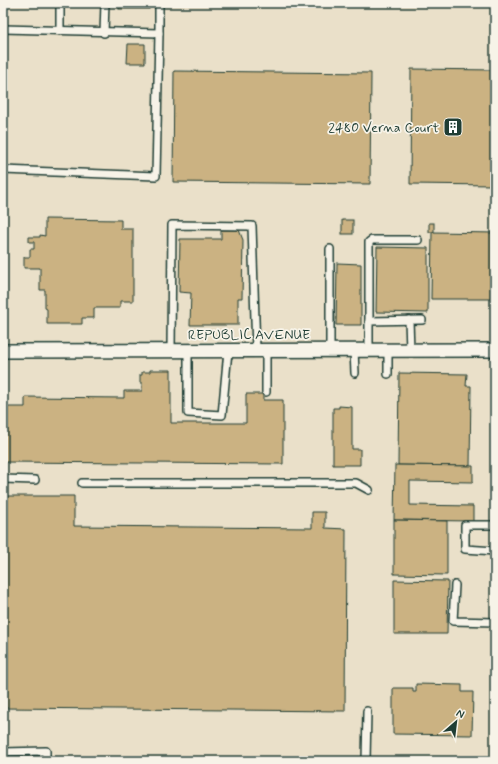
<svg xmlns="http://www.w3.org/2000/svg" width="498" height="764" viewBox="0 0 498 764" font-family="Mynerve,sans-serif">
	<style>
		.building { fill: #cbb282; stroke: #1f3d34 }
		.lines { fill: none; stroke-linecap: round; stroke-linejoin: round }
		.lane-casing { stroke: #1f3d34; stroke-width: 10 }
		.street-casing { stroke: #1f3d34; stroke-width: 16 }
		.lane { stroke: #f7f3e8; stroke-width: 7 }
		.street { stroke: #f7f3e8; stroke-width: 13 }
		.labels { text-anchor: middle; stroke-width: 3.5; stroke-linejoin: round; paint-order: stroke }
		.poi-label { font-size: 14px; fill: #1f3d34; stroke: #f7f3e8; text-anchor: end }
		.street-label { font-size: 14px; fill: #1f3d34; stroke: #f7f3e8 }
	</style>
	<rect width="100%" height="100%" fill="#eae0c9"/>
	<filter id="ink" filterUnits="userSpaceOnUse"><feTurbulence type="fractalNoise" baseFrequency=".025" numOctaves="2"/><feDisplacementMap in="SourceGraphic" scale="8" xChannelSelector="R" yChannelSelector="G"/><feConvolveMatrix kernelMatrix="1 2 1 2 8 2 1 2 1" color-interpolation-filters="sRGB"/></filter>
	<g filter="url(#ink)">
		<!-- building -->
		<g class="building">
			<rect x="119" y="3" width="30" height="6"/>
			<polygon points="128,44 145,44 145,63 127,63"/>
			<polygon points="411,69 495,70 495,185 410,184"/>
			<polygon points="174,71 371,73 370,184 173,182"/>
			<polygon points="45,219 121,220 121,229 133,229 133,301 120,301 120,308 94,308 94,318 82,318 82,324 47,324 47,309 45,308 45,290 40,290 40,268 24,268 24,257 30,257 30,249 34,249 34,242 29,242 29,237 40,237 40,235 45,236"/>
			<rect x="342" y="220" width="11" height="14"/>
			<rect x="429" y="223" width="5" height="9"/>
			<polygon points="221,230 239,230 243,240 242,298 238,298 238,325 190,325 191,293 179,292 180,239 221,239"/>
			<polygon points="432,232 495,233 495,299 431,299"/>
			<polygon points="377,247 428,248 428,313 376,312"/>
			<polygon points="337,263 361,264 361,325 336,325"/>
			<polygon points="150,370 171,370 171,423 246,423 246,394 263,394 263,400 283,400 283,464 3,462 3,407 25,407 25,397 124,398 124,391 142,391 142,383 140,383 140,375 142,375 142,372 150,372"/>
			<polygon points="399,373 467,374 466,386 471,386 470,466 398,465"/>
			<polygon points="339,406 352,407 352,449 360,449 360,465 333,465 333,408 339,408"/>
			<polygon points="395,465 473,466 473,482 410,481 410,505 473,506 473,521 394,520"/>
			<polygon points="3,496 74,496 74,526 312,528 312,512 325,512 325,528 346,529 345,711 3,708"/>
			<polygon points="394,520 447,521 447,575 394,574"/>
			<polygon points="394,580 448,581 447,634 394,634"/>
			<polygon points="416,684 462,685 462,692 473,692 472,735 393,734 393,688 413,688 413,692 416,692"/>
		</g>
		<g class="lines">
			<defs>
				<g id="lane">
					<polyline points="3,29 159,33 156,176 3,170"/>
					<polyline points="60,31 60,3"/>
					<polyline points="104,33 105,3"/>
					<polyline points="159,33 159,3"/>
					<polyline points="409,320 410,350"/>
					<polyline points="369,321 369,242 372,240 418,240"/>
					<polyline points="330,350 330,249"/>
					<polyline points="354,350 355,373"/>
					<polyline points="369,350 369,321 422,320"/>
					<polyline points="171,351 172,225 252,226 256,350"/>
					<polyline points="188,351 188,413 222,415 228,351"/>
					<polyline points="388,374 388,350"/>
					<polyline points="266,392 266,350"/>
					<polyline points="3,479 35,480"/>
					<polyline points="82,483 356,483 369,490"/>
					<polyline points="495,525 465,525 465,549 495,551"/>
					<polyline points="455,585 453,621 495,622"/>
					<polyline points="3,752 46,751 46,761"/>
					<polyline points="366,761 367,711"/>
				</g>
				<polyline id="street" points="3,351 495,350"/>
			</defs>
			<!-- lane casing -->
			<use href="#lane" class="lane-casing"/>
			<!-- street casing -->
			<use href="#street" class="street-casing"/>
			<!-- lane -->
			<use href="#lane" class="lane"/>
			<!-- street -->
			<use href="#street" class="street"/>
		</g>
	</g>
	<!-- icons -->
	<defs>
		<symbol id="building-square" viewBox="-11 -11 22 22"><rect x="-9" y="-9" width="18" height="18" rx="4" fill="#1f3d34" stroke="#f7f3e8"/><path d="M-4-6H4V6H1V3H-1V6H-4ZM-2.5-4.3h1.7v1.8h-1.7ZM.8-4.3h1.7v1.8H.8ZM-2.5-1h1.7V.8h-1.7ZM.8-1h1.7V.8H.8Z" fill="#fff"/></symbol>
	</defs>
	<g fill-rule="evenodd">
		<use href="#building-square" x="442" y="116" width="22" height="22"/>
	</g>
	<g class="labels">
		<!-- poi labels -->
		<g class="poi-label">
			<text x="439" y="132">2480 Verna Court</text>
		</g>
		<!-- street labels -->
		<g class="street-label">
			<text x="249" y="339">REPUBLIC AVENUE</text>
		</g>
	</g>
	<!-- margin -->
	<rect width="498" height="764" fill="none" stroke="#f7f3e8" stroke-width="16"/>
	<rect x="8" y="8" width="482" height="748" fill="none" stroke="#1f3d34" stroke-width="1.5" filter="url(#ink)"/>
	<!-- north arrow -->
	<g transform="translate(456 722) rotate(28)" stroke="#f7f3e8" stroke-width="3" paint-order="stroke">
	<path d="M0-3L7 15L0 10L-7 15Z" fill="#1f3d34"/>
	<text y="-6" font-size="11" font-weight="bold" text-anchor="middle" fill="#1f3d34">N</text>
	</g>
</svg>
